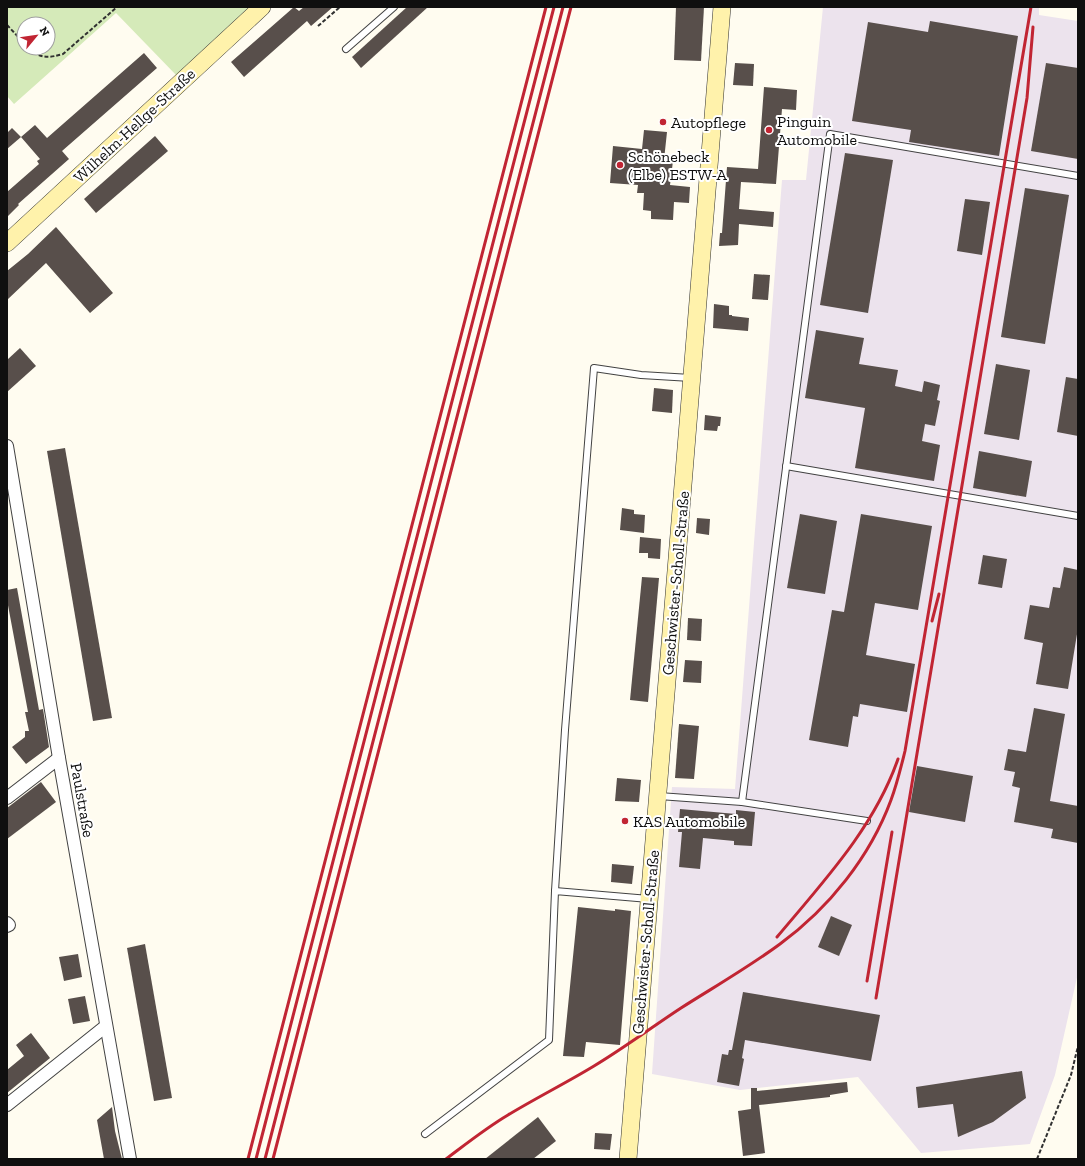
<svg xmlns="http://www.w3.org/2000/svg" width="1085" height="1166" viewBox="0 0 1085 1166" font-family="'Zilla Slab',serif">
	<style>
		.industrial { fill: #ece3ed }
		.green { fill: #d5eab9; fill-rule: evenodd }
		.building { fill: #584f4b }
		.lines { fill: none; stroke-linecap: round; stroke-linejoin: round }
		.lane-casing { stroke: #424242; stroke-width: 8 }
		.street-casing { stroke: #424242; stroke-width: 14 }
		.secondary-casing { stroke: #313131; stroke-width: 18 }
		.path { stroke: #313131; stroke-width: 2; stroke-dasharray: 4 2; stroke-linecap: butt }
		.lane { stroke: #fff; stroke-width: 6 }
		.street { stroke: #fff; stroke-width: 12 }
		.secondary { stroke: #fff2ab; stroke-width: 17 }
		.rail { stroke: #c12533; stroke-width: 3 }
		.poi-dot { fill: #c12533; stroke: #fff; stroke-width: 1.5 }
		.labels { text-anchor: middle; stroke-width: 4; stroke-linejoin: round; paint-order: stroke }
		.poi-label { font-size: 16px; fill: #0f0f0f; stroke: #fff; text-anchor: start }
		.street-label { font-size: 16px; fill: #0f0f0f; stroke: #fff }
	</style>
	<rect width="100%" height="100%" fill="#fffcf0"/>
	<!-- industrial -->
	<polygon class="industrial" points="823,7 1039,7 1039,15 1078,21 1078,973 1055,1075 1030,1144 921,1153 858,1077 740,1090 652,1074 672,787 735,789 782,180 806,180"/>
	<!-- green -->
	<path class="green" d="M7,7H252L178,77L116,13L14,104L7,96ZM24,24H48V48H24Z"/>
	<!-- building -->
	<g class="building">
		<polygon points="294,7 299,11 304,7 333,7 311,26 307,21 244,77 231,62"/>
		<polygon points="407,7 428,7 361,68 352,57"/>
		<polygon points="676,7 704,7 701,61 674,60"/>
		<polygon points="930,21 1018,36 999,156 909,142 911,130 852,121 868,22 928,32"/>
		<polygon points="144,53 157,68 62,151 69,159 18,204 19,205 7,217 7,192 39,164 37,161 40,159 21,137 35,125 47,138"/>
		<polygon points="735,63 754,64 753,86 733,85"/>
		<polygon points="1046,63 1078,68 1078,159 1031,151"/>
		<polygon points="764,87 797,90 796,110 782,109 776,184 741,182 739,209 774,212 773,227 739,224 738,245 719,246 720,233 722,233 727,167 758,169"/>
		<polygon points="12,128 21,137 7,149 7,133"/>
		<polygon points="644,130 667,132 664,160 673,161 670,185 690,187 689,203 674,202 673,220 651,219 651,211 643,210 644,193 637,193 638,185 610,183 613,146 642,149"/>
		<polygon points="155,136 168,151 96,213 84,199"/>
		<polygon points="845,153 893,160 868,313 820,305"/>
		<polygon points="1025,188 1069,195 1045,344 1001,337"/>
		<polygon points="965,199 990,202 982,255 957,251"/>
		<polygon points="56,227 113,293 90,313 46,263 7,300 7,271 28,254"/>
		<polygon points="754,274 770,275 768,300 752,299"/>
		<polygon points="714,304 729,306 729,315 732,315 732,316 749,318 748,331 713,328"/>
		<polygon points="816,330 864,338 859,364 898,370 895,386 922,392 924,381 940,385 937,400 940,401 935,426 925,424 922,441 940,445 934,481 855,468 865,408 805,398"/>
		<polygon points="20,348 36,366 7,392 7,360"/>
		<polygon points="996,364 1030,370 1019,440 984,434"/>
		<polygon points="1066,377 1078,379 1078,436 1057,432"/>
		<polygon points="654,388 673,390 672,413 652,411"/>
		<polygon points="705,415 721,417 720,426 718,426 717,431 704,430"/>
		<polygon points="65,448 112,718 93,721 47,451"/>
		<polygon points="979,451 1032,461 1026,497 973,488"/>
		<polygon points="622,508 634,510 634,514 645,515 644,533 620,530"/>
		<polygon points="800,514 837,521 825,594 787,588"/>
		<polygon points="861,514 932,526 918,610 875,603 866,655 915,664 907,712 860,704 858,717 853,716 848,747 809,740 832,610 844,612"/>
		<polygon points="697,518 710,519 709,535 696,533"/>
		<polygon points="640,537 661,539 660,559 648,558 648,553 639,553"/>
		<polygon points="983,555 1007,559 1002,588 978,584"/>
		<polygon points="1064,567 1078,570 1078,628 1068,689 1036,684 1043,643 1024,639 1030,605 1049,608 1053,587 1060,588"/>
		<polygon points="642,577 659,578 648,702 630,700"/>
		<polygon points="17,588 39,710 43,709 49,747 26,764 12,747 25,737 25,731 29,731 25,712 28,712 7,600 7,590"/>
		<polygon points="688,618 702,619 701,641 687,640"/>
		<polygon points="685,660 702,661 701,683 683,682"/>
		<polygon points="1034,708 1065,714 1050,801 1078,806 1078,843 1051,838 1053,829 1014,822 1020,788 1012,786 1015,772 1004,770 1008,749 1026,752"/>
		<polygon points="679,724 699,726 694,779 675,778"/>
		<polygon points="917,766 973,776 965,822 909,812"/>
		<polygon points="617,778 641,780 639,802 615,801"/>
		<polygon points="41,782 56,802 7,839 7,808"/>
		<polygon points="680,809 736,814 736,810 755,812 752,846 734,845 734,841 703,838 700,869 679,867 682,832 678,832"/>
		<polygon points="612,864 634,866 632,884 611,882"/>
		<polygon points="578,907 615,911 615,909 631,911 620,1045 586,1042 584,1057 563,1056"/>
		<polygon points="831,916 852,925 839,956 818,947"/>
		<polygon points="145,944 172,1098 154,1101 127,948"/>
		<polygon points="78,954 82,977 64,981 59,957"/>
		<polygon points="743,992 880,1015 871,1061 745,1040 742,1058 744,1059 739,1086 717,1082 722,1054 728,1055 729,1050 732,1050"/>
		<polygon points="85,996 90,1021 73,1024 68,999"/>
		<polygon points="31,1033 50,1058 7,1093 7,1070 24,1056 16,1045"/>
		<polygon points="1022,1071 1026,1098 993,1122 958,1137 953,1104 918,1108 916,1087"/>
		<polygon points="847,1082 848,1092 830,1095 830,1097 759,1105 765,1153 743,1156 738,1111 751,1109 751,1088 757,1088 757,1091"/>
		<polygon points="112,1107 115,1131 122,1159 104,1159 97,1120"/>
		<polygon points="538,1117 556,1141 533,1159 485,1159"/>
		<polygon points="595,1133 612,1134 610,1150 594,1149"/>
	</g>
	<g class="lines">
		<defs>
			<g id="lane">
				<polyline points="346,49 394,7"/>
				<polyline points="786,466 1078,516"/>
				<polyline points="659,796 742,802 867,821"/>
				<polyline points="742,802 830,134 1078,176"/>
				<polyline points="555,891 565,730 594,368 641,375 691,378"/>
				<polyline points="425,1134 549,1040 555,891 649,899"/>
			</g>
			<g id="street">
				<polyline points="7,446 59,758 130,1159"/>
				<polyline points="7,798 59,758"/>
				<polyline points="7,923 9,925 7,926"/>
				<polyline points="7,1105 106,1026"/>
			</g>
			<g id="secondary">
				<polyline points="7,243 262,7"/>
				<polyline points="628,1159 722,7"/>
			</g>
		</defs>
		<!-- lane casing -->
		<use href="#lane" class="lane-casing"/>
		<!-- street casing -->
		<use href="#street" class="street-casing"/>
		<!-- secondary casing -->
		<use href="#secondary" class="secondary-casing"/>
		<!-- path -->
		<g class="path">
			<polyline points="7,25 24,43"/>
			<polyline points="318,26 340,7"/>
			<path d="M29,48C40,59 49,58 63,54L117,7"/>
			<polyline points="1037,1159 1071,1075 1078,1046"/>
		</g>
		<!-- lane -->
		<use href="#lane" class="lane"/>
		<!-- street -->
		<use href="#street" class="street"/>
		<!-- secondary -->
		<use href="#secondary" class="secondary"/>
		<!-- rail -->
		<g class="rail">
			<polyline points="932,621 939,594"/>
			<path d="M777,937C823,882 874,828 898,759"/>
			<polyline points="867,981 892,832"/>
			<polyline points="876,998 1027,98 1033,27"/>
			<polyline points="248,1159 546,7"/>
			<polyline points="256,1159 554,7"/>
			<polyline points="265,1159 563,7"/>
			<polyline points="273,1159 571,7"/>
			<path d="M446,1159C466,1144 486,1128 508,1115C536,1098 566,1083 594,1066C624,1048 652,1027 681,1008C714,987 749,967 780,944C829,908 870,857 891,800C897,784 901,767 905,751L1031,7"/>
		</g>
	</g>
	<!-- markers -->
	<g class="poi-dot">
		<circle cx="663" cy="122" r="4"/>
		<circle cx="769" cy="130" r="4"/>
		<circle cx="620" cy="165" r="4"/>
		<circle cx="625" cy="821" r="4"/>
	</g>
	<g class="labels">
		<!-- poi labels -->
		<g class="poi-label">
			<text x="777" y="127">Pinguin<tspan x="777" dy="18">Automobile</tspan></text>
			<text x="671" y="128">Autopflege</text>
			<text x="628" y="162">Schönebeck<tspan x="628" dy="18">(Elbe) ESTW-A</tspan></text>
			<text x="633" y="827">KAS Automobile</text>
		</g>
		<!-- street labels -->
		<g class="street-label">
			<text transform="translate(134 125) rotate(-43)" y="6">Wilhelm-Hellge-Straße</text>
			<text transform="translate(675 583) rotate(-85)" y="6">Geschwister-Scholl-Straße</text>
			<text transform="translate(83 800) rotate(80)" y="6">Paulstraße</text>
			<text transform="translate(645 942) rotate(-85)" y="6">Geschwister-Scholl-Straße</text>
		</g>
	</g>
	<!-- border -->
	<rect width="1085" height="1166" fill="none" stroke="#0f0f0f" stroke-width="16"/>
	<!-- north arrow -->
	<g transform="translate(36 36) rotate(61)"><circle r="19" fill="#ffffff" stroke="#9f9f9f"/>
	<path d="M0-3L7 15L0 10L-7 15Z" fill="#c12533"/>
	<text y="-6" font-size="11" font-weight="bold" text-anchor="middle" fill="#0f0f0f">N</text>
	</g>
</svg>
